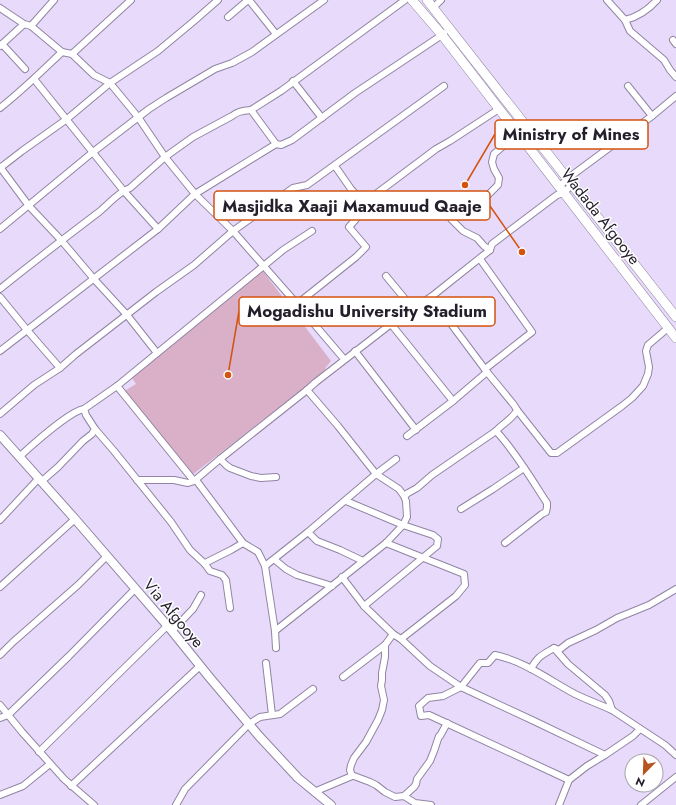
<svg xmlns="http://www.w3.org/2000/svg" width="676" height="805" viewBox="0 0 676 805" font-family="Jost,sans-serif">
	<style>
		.green { fill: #d9b0c7 }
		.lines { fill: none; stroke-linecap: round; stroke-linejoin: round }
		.minor-casing { stroke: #9185a3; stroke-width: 8 }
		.major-casing { stroke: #9185a3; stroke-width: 10 }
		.highway-casing { stroke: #9185a3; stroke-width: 10 }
		.minor { stroke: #fff; stroke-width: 6 }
		.major { stroke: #fff; stroke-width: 8 }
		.highway { stroke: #fff; stroke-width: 9 }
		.labels { text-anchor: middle; stroke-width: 3; stroke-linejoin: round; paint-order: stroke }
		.street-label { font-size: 16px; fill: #241f2b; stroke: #fff }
		.leader { fill: none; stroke: #d4530f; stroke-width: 1.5 }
		.callout-dot { fill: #d4530f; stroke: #fff; stroke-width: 1.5 }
		.callout { fill: #fff; stroke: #d4530f; stroke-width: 1.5 }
		.callout-label { font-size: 17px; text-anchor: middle; font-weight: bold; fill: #241f2b }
	</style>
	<rect width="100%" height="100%" fill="#e7dafb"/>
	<!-- green -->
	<polygon class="green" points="262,270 331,361 326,367 324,373 192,475 123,392 136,384 132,378"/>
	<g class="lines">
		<defs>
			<g id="minor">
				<polyline points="249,0 276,34"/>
				<polyline points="607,0 625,20 630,31 664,60 670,70 676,77"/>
				<polyline points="0,8 24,24 31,26 62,52 72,54 94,75 110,83 138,117 165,157 195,194 233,231 297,304 344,359"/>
				<polyline points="433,8 441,0"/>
				<polyline points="228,17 248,0"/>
				<path d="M625,20C637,17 649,9 657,0"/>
				<polyline points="31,26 54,0"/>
				<polyline points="673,40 676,44"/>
				<polyline points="2,44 25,69"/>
				<polyline points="0,46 24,24"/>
				<polyline points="72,54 131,0"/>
				<polyline points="34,79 123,190 158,229"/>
				<polyline points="293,81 322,118"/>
				<polyline points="628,86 652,116"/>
				<path d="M0,108C22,91 42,71 62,52"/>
				<polyline points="251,110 281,91 405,0"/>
				<polyline points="335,166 351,189 364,203"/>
				<polyline points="0,167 29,206 61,240 94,279 127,315 157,353"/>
				<polyline points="0,168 22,151 67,119 110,83 158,51 194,21 218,0"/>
				<polyline points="559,187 567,179 652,116 676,96"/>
				<polyline points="0,229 93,152 149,109 166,98 215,69 232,63 252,52 324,0"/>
				<polyline points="490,250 484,246 477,238 463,231 451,219 453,211 462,202 469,205 487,196 498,185 499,178 494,169 492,162 494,154 510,140 519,134"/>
				<polyline points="480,259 532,332 485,369"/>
				<polyline points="386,276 405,299 412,309"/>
				<path d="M0,289C32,263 66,237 99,212C109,204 118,192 130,188L165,157L193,137L232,116C238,111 243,111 251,110L276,144L281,145L292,140L355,93L442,35L444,33"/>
				<polyline points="0,297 27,330 60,368"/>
				<polyline points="297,304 356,257 366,247 349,227 356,219 353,214 364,203 436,149 450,141 499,109"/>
				<polyline points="391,324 453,401"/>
				<polyline points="0,351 158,229 195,194 276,144"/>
				<polyline points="355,351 416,430"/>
				<polyline points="117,386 194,481"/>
				<polyline points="517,410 551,453 557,453 622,406 632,398 643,386 648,374 649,367 646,351 648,345 668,328"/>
				<polyline points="0,414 34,385 60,368 76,354 156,292 194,265 233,231 293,188 307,185 444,86"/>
				<polyline points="95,429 114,451 171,522 190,550 205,564 207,562 231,550 243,543"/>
				<path d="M496,431C515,451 532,480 547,503V507L546,512L542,514L505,543"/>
				<polyline points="407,436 453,401 487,372"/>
				<path d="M19,457C31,446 70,411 84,409"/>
				<polyline points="220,459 226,465 230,468 251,476 261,478 276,477"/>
				<polyline points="137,480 174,480 188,483 194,481 220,459 307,390 316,382 391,324 395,319 431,297 490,250 492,244 557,195 564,193 571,185"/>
				<polyline points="196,480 243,543 258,552 265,566 308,532 376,474 338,426 307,390"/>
				<polyline points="42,481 58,467 83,441 92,434 95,429 86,415 84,409 117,386 283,250 312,231"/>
				<path d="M404,496L408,493L417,488L432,475L496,431C503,423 513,419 517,410L514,405L487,372L431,297"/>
				<polyline points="346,501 403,525 433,535 438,539 437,546 364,606"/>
				<polyline points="461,509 493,489 524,468"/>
				<polyline points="0,520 39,478"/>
				<polyline points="308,532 317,541 340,550 363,561"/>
				<polyline points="386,543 464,574 465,585 456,596 401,639"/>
				<polyline points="275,560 286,569 297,575 332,586"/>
				<polyline points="205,564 210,571 222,575 226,580 230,608"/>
				<polyline points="265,566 275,631 276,648"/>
				<polyline points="342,577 364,606 393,634 401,639 430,666 461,687 534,721 605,755"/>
				<polyline points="0,587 75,519"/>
				<polyline points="172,631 193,609 201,595"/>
				<polyline points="275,631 386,543 403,525 407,517 406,501 404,496 399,489 376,474 396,459"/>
				<polyline points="554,648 559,650 568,643 596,630 617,618 649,605 676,589"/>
				<polyline points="0,655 13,642 78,585 107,556"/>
				<polyline points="266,663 272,715"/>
				<path d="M531,669C538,656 542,655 554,648L568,664L605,695L609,701L612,710L665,745L676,755"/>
				<polyline points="343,677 385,645 393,634"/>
				<polyline points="0,705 22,732 64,779 94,805"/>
				<polyline points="0,718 8,715 69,656 135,589"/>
				<polyline points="39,752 167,626"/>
				<polyline points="352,776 350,770 351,765 354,758 366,742 378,720 382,710 384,700 381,686 382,680 382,673 385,657 385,645"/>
				<path d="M569,780L429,715L421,716L419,706L428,698L443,696L461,687L480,663H488L495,655C524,661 549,680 575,694C587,700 599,704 612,710"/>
				<polyline points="71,786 200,666"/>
				<polyline points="314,792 352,776 354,776 370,782 376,785 385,792 395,797 404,796 415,803 431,805"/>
				<polyline points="0,795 23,786 50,764"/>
				<polyline points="404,796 414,787 416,784 417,779 430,761 434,751 439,736 440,736 447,723"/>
				<polyline points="176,805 185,789 249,724 260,717 280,714 313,689"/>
				<polyline points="559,805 569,780 587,766 605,755 633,736 640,729"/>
				<polyline points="641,805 676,777"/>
			</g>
			<polyline id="major" points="0,435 75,519 172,631 210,678 259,736 298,778 331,805"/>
			<g id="highway">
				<polyline points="412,0 442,35 676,338"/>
				<polyline points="427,0 676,317"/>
			</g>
		</defs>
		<!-- minor casing -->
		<use href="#minor" class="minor-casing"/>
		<!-- major casing -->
		<use href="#major" class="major-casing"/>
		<!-- highway casing -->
		<use href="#highway" class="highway-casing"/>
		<!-- minor -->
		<use href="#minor" class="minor"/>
		<!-- major -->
		<use href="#major" class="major"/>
		<!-- highway -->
		<use href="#highway" class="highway"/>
	</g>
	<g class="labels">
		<!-- street labels -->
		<g class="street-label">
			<text transform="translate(601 216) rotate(52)" y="6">Wadada Afgooye</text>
			<text transform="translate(174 613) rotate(50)" y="6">Via Afgooye</text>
		</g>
	</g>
	<!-- callouts -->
	<path class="leader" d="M465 185L495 134M522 252L490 206M228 375L239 311"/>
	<g class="callout-dot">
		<circle cx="465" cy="185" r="4"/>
		<circle cx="522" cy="252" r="4"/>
		<circle cx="228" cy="375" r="4"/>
	</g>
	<g class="callout">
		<rect x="495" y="120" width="153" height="29" rx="4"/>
		<rect x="214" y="191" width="276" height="29" rx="4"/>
		<rect x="239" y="297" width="256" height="29" rx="4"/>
	</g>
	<g class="callout-label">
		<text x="571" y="140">Ministry of Mines</text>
		<text x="352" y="212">Masjidka Xaaji Maxamuud Qaaje</text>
		<text x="367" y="317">Mogadishu University Stadium</text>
	</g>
	<!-- north arrow -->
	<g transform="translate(644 773) rotate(203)"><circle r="19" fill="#ffffff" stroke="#a7a5aa"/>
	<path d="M0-3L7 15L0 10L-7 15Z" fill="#b75320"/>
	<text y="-6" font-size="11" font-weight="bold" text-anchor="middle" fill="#241f2b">N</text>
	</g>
</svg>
